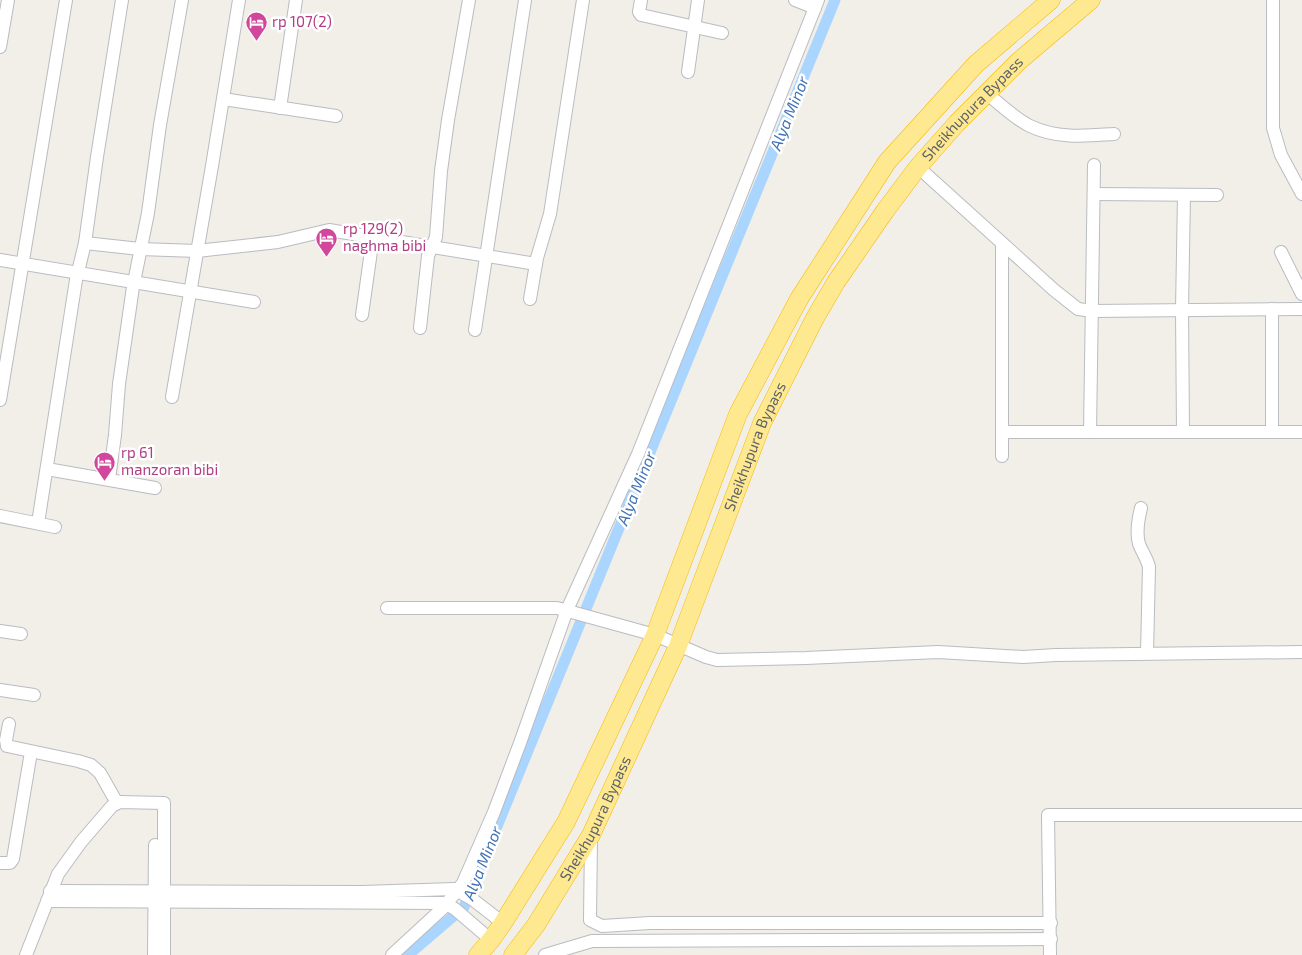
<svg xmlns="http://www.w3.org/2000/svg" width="1302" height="955" viewBox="0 0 1302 955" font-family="'Exo 2',sans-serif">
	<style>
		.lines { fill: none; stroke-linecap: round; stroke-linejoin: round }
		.canal { stroke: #a9d5ff; stroke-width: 11 }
		.minor-casing { stroke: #b9bcc1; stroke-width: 14 }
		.highway-casing { stroke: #f8b900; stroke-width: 19 }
		.minor { stroke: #fff; stroke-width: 12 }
		.highway { stroke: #ffe990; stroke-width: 18 }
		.labels { text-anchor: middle; stroke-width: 5; stroke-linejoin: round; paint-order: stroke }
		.hotel-label { font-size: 15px; fill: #b23c85; stroke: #fff; text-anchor: start }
		.street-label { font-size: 15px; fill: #5e6268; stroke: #fff }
		.water-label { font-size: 16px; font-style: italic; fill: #4273b5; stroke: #fff }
	</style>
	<rect width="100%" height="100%" fill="#f1efe7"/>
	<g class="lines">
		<!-- canal -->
		<polyline class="canal" points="408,955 464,907 835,0"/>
		<defs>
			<g id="minor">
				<polyline points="641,0 639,12 641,15 722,33"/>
				<polyline points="795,0 815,8"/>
				<polyline points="1273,0 1273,128 1281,155 1302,194"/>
				<polyline points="0,47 8,0"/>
				<polyline points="688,72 698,0"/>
				<path d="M986,93C999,103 1015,119 1030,126C1057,139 1086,136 1114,134"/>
				<polyline points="223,99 336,116"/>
				<polyline points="280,108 296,0"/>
				<polyline points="918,167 1054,290 1078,309 1093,311 1302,309"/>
				<polyline points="1094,194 1217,195"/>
				<polyline points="85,243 140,249 197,251 278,242 329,230 536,264"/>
				<polyline points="1281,252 1302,294"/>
				<polyline points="0,260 254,302"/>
				<polyline points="530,299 537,258 550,214 583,0"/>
				<polyline points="1272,309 1272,432"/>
				<polyline points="362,315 373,237"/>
				<polyline points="420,328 428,256 436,237 441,171 448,120 469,0"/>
				<polyline points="475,330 525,0"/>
				<polyline points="172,397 212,166 239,0"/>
				<polyline points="0,400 66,0"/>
				<polyline points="1002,432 1302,432"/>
				<polyline points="1090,432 1094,165"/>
				<polyline points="1183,432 1182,310 1184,195"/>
				<polyline points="1002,456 1002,243"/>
				<polyline points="47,469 155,488"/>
				<polyline points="109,479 115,435 119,384 133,287 148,213 160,125 182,0"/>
				<path d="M1141,508C1138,520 1136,533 1139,544C1142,552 1147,558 1149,567L1147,653"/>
				<polyline points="0,516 55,527"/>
				<polyline points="38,523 76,280 85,243 97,157 122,0"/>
				<polyline points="387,608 557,608 655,635 706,657 717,660 806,658 938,652 1023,657 1056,655 1302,652"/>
				<polyline points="0,631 21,634"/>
				<polyline points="0,690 34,695"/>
				<polyline points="9,724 6,740 7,746 78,761 91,765 100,773 117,803"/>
				<polyline points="591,838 590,920 602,926 650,923 1051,923"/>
				<polyline points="0,863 10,863 13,859 31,752"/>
				<polyline points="50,891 362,892 454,889 472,899 503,923"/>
				<polyline points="47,901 444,903 455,909 491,940"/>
				<polyline points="26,955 58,874 81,842 112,806 120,802 164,803 164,955"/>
				<polyline points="154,955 155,845"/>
				<polyline points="392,955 443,908 463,883 494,812 520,743 567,610 638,454 818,0"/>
				<polyline points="545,955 592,941 1051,939"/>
				<polyline points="1050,955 1048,815 1302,815"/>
			</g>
			<g id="highway">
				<polyline points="478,955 491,940 503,923 566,822 655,635 738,414 799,299 887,162 976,64 1051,0"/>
				<path id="s1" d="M513,955L536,925L591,835L678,646L762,423L815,318L836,282L885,211L918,167L957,123L1019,61L1091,0"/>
			</g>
		</defs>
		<!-- minor casing -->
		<use href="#minor" class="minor-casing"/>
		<!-- highway casing -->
		<use href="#highway" class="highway-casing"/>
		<!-- minor -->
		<use href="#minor" class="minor"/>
		<!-- highway -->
		<use href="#highway" class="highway"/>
	</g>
	<!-- icons -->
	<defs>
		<symbol id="hotel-pin" viewBox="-11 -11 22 30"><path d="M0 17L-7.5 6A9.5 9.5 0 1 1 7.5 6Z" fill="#d1479c" stroke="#fff"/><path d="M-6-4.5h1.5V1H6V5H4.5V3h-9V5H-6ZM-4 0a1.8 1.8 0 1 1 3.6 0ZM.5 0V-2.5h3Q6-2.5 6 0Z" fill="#fff"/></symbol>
	</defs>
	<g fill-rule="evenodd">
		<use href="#hotel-pin" x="244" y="10" width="25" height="34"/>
		<use href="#hotel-pin" x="314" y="226" width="25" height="34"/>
		<use href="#hotel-pin" x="92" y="450" width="25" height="34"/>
	</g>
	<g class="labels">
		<!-- hotel labels -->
		<g class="hotel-label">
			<text x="272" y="27">rp 107(2)</text>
			<text x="343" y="234">rp 129(2)<tspan x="343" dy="17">naghma bibi</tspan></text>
			<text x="121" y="458">rp 61<tspan x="121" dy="17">manzoran bibi</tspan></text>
		</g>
		<!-- street labels -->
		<g class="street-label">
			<text dy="5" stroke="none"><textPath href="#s1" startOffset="970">Sheikhupura Bypass</textPath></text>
			<text dy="5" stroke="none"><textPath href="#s1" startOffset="565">Sheikhupura Bypass</textPath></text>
			<text dy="5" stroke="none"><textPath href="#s1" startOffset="160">Sheikhupura Bypass</textPath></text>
		</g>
		<!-- water labels -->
		<g class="water-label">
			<text transform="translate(789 113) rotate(-68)" y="6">Alya Minor</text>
			<text transform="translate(636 488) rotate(-68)" y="6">Alya Minor</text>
			<text transform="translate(482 863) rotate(-68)" y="6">Alya Minor</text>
		</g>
	</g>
</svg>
